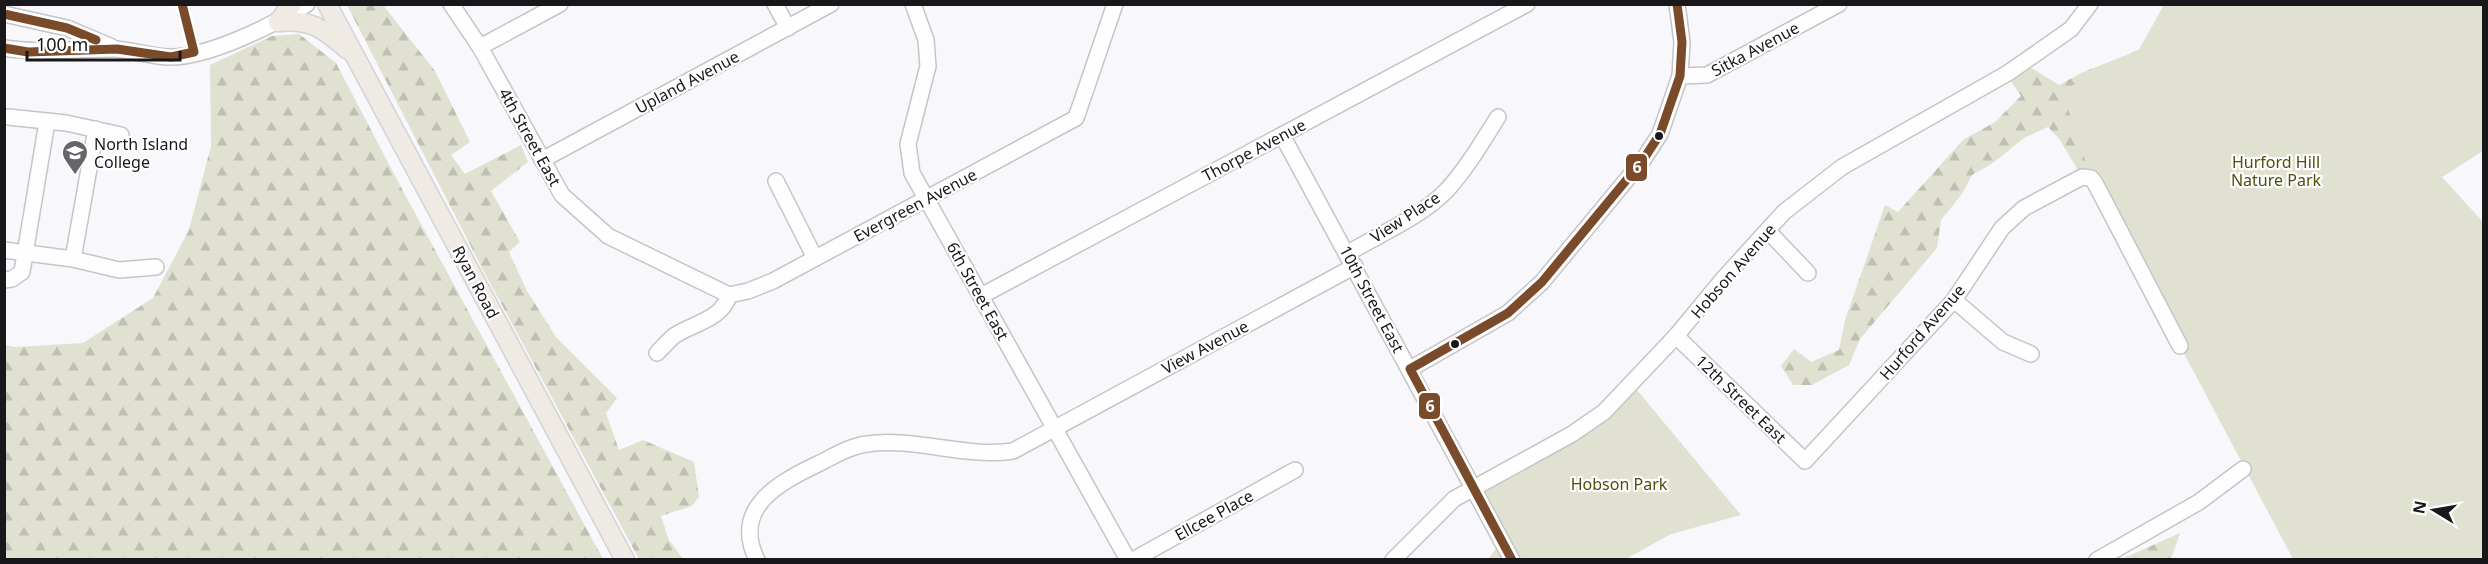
<svg xmlns="http://www.w3.org/2000/svg" width="2488" height="564" viewBox="0 0 2488 564" font-family="'Noto Sans',sans-serif">
	<style>
		.forest { fill: url(#forest-firs) }
		.park { fill: #e0e1d0 }
		.lines { fill: none; stroke-linecap: round; stroke-linejoin: round }
		.minor-casing { stroke: #c5c5c8; stroke-width: 18 }
		.major-casing { stroke: #d3d3d5; stroke-width: 21 }
		.minor { stroke: #fefeff; stroke-width: 15 }
		.major { stroke: #f0eae5; stroke-width: 18 }
		.bus-1-casing { stroke: #fff; stroke-width: 14 }
		.bus-1 { stroke: #7a4b2a; stroke-width: 9 }
		.bus-dot { fill: #18181b; stroke: #fff; stroke-width: 2 }
		.labels { text-anchor: middle; stroke-width: 4.5; stroke-linejoin: round; paint-order: stroke }
		.street-label { font-size: 16px; fill: #18181b; stroke: #fff }
		.poi-label { font-size: 16px; fill: #18181b; stroke: #fff; text-anchor: start }
		.park-label { font-size: 16px; fill: #4e4f09; stroke: #fff }
		.line-badge { stroke: #fff; stroke-width: 2 }
		.badge-label { font-size: 16px; text-anchor: middle; font-weight: bold; fill: #fff }
	</style>
	<defs>
		<pattern id="forest-firs" width="22" height="20" patternUnits="userSpaceOnUse" patternTransform="scale(1.5)"><rect width="22" height="20" fill="#e0e1d0"/><path d="M5 1l3.5 6h-7zM16 11l3.5 6h-7z" fill="#bfc0b2"/></pattern>
	</defs>
	<rect width="100%" height="100%" fill="#f8f8fc"/>
	<!-- forest -->
	<g class="forest">
		<polygon points="347,5 383,5 435,71 470,142 451,155 465,174 521,145 528,162 491,191 520,242 509,252 527,291 556,337 617,398 606,413 619,450 643,440 694,462 699,497 692,506 661,516 669,540 683,559 639,559 483,270"/>
		<polygon points="2164,5 2320,5 2082,177 2060,140 2048,127 2024,138 1993,163 1972,175 1962,194 1941,220 1937,248 1860,339 1849,365 1812,385 1793,385 1781,366 1794,349 1811,362 1839,350 1845,320 1885,205 1898,212 1963,140 1995,122 2021,96 2008,77 2030,67 2059,85 2081,73 2139,50"/>
		<polygon points="299,34 336,63 403,191 603,559 5,559 5,345 15,347 83,343 153,298 189,230 211,146 210,65 272,36"/>
		<polygon points="2180,533 2171,559 2122,559 2124,558"/>
	</g>
	<!-- park -->
	<g class="park">
		<polygon points="2164,5 2483,5 2483,151 2442,177 2483,222 2483,559 2293,559 2091,178 2062,91 2139,50"/>
		<polygon points="1632,384 1741,515 1671,534 1626,559 1488,559 1502,541 1473,488 1572,434"/>
	</g>
	<g class="lines">
		<defs>
			<g id="minor">
				<polyline points="451,4 480,47 562,195 608,236 729,295"/>
				<polyline points="775,4 788,28"/>
				<polyline points="913,4 926,40 928,66 908,144 912,173 1128,560"/>
				<polyline points="4,14 67,28 112,47"/>
				<polyline points="480,47 560,4"/>
				<path d="M4,48C41,54 78,48 115,49C133,50 152,57 170,57C210,57 273,25 307,4"/>
				<polyline points="1680,76 1707,75 1839,4"/>
				<polyline points="8,117 66,123 121,135"/>
				<polyline points="1282,135 1512,560"/>
				<polyline points="542,160 831,4"/>
				<polyline points="776,181 815,258"/>
				<polyline points="1768,231 1808,273"/>
				<polyline points="4,250 73,259 119,270 156,267"/>
				<path d="M1348,253C1380,234 1421,217 1447,190C1467,168 1482,142 1498,117"/>
				<polyline points="73,259 96,129"/>
				<polyline points="4,280 12,279 22,272 47,122"/>
				<polyline points="981,296 1527,4"/>
				<polyline points="1954,300 2003,342 2031,354"/>
				<polyline points="1676,336 1805,461 1954,300 2002,228 2024,208 2082,177 2091,178 2095,183 2180,346"/>
				<path d="M657,353C662,348 668,341 674,336C693,323 722,320 729,295L748,291L773,281L1076,118L1115,4"/>
				<polyline points="1410,369 1508,313 1542,282 1643,160 1660,134 1680,76 1682,42 1677,4"/>
				<path d="M757,560C731,507 780,482 820,463C834,456 850,446 867,444C915,437 964,458 1013,451L1355,266"/>
				<polyline points="1133,560 1295,470"/>
				<polyline points="1393,560 1454,499 1572,434 1604,412 1676,336 1723,279 1784,212 1842,167 2008,73 2071,29 2090,4"/>
				<polyline points="2097,560 2199,502 2243,469"/>
			</g>
			<g id="major">
				<polyline points="327,4 625,560"/>
				<path d="M278,22C313,19 323,29 348,50"/>
				<polyline points="278,22 292,4"/>
			</g>
		</defs>
		<!-- minor casing -->
		<use href="#minor" class="minor-casing"/>
		<!-- major casing -->
		<use href="#major" class="major-casing"/>
		<!-- minor -->
		<use href="#minor" class="minor"/>
		<!-- major -->
		<use href="#major" class="major"/>
		<defs>
			<g id="bus-1">
				<polyline points="4,14 67,28 96,40"/>
				<polyline points="4,48 28,52 117,49 171,57 194,52 182,4"/>
				<polyline points="1512,560 1410,369 1508,313 1542,282 1643,160 1660,134 1680,76 1682,42 1677,4"/>
			</g>
		</defs>
		<!-- bus-1 casing -->
		<use href="#bus-1" class="bus-1-casing"/>
		<!-- bus-1 -->
		<use href="#bus-1" class="bus-1"/>
	</g>
	<!-- icons -->
	<defs>
		<symbol id="university-pin" viewBox="-11 -11 22 30"><path d="M0 17L-7.5 6A9.5 9.5 0 1 1 7.5 6Z" fill="#66666a" stroke="#fff"/><path d="M0-5L7-2L0 1L-7-2ZM-4 1L0 2.5L4 1V4Q0 6-4 4Z" fill="#fff"/></symbol>
	</defs>
	<g fill-rule="evenodd">
		<use href="#university-pin" x="60" y="138" width="30" height="40"/>
	</g>
	<!-- markers -->
	<g class="bus-dot">
		<circle cx="1659" cy="136" r="5"/>
		<circle cx="1455" cy="344" r="5"/>
	</g>
	<g class="labels">
		<!-- street labels -->
		<g class="street-label">
			<text transform="translate(1755 49) rotate(-28)" y="6">Sitka Avenue</text>
			<text transform="translate(687 82) rotate(-28)" y="6">Upland Avenue</text>
			<text transform="translate(530 137) rotate(61)" y="6">4th Street East</text>
			<text transform="translate(1254 150) rotate(-28)" y="6">Thorpe Avenue</text>
			<text transform="translate(915 205) rotate(-28)" y="6">Evergreen Avenue</text>
			<text transform="translate(1405 217) rotate(-33)" y="6">View Place</text>
			<text transform="translate(1733 271) rotate(-49)" y="6">Hobson Avenue</text>
			<text transform="translate(476 282) rotate(62)" y="6">Ryan Road</text>
			<text transform="translate(978 291) rotate(61)" y="6">6th Street East</text>
			<text transform="translate(1372 299) rotate(62)" y="6">10th Street East</text>
			<text transform="translate(1922 332) rotate(-49)" y="6">Hurford Avenue</text>
			<text transform="translate(1205 347) rotate(-28)" y="6">View Avenue</text>
			<text transform="translate(1741 399) rotate(44)" y="6">12th Street East</text>
			<text transform="translate(1214 515) rotate(-29)" y="6">Ellcee Place</text>
		</g>
		<!-- poi labels -->
		<g class="poi-label">
			<text x="94" y="150">North Island<tspan x="94" dy="18">College</tspan></text>
		</g>
		<!-- park labels -->
		<g class="park-label">
			<text x="2276" y="168">Hurford Hill<tspan x="2276" dy="18">Nature Park</tspan></text>
			<text x="1619" y="490">Hobson Park</text>
		</g>
	</g>
	<g class="line-badge">
		<rect x="1625" y="153" width="23" height="29" rx="6" fill="#7a4b2a"/>
		<rect x="1418" y="392" width="23" height="28" rx="6" fill="#7a4b2a"/>
	</g>
	<g class="badge-label">
		<text x="1637" y="173">6</text>
		<text x="1430" y="412">6</text>
	</g>
	<!-- border -->
	<rect width="2488" height="564" fill="none" stroke="#18181b" stroke-width="12"/>
	<!-- north arrow -->
	<g transform="translate(2434 510) rotate(281)" stroke="#ffffff" stroke-width="4.5" paint-order="stroke">
	<path d="M0-4.5L10 22L0 15L-10 22Z" fill="#18181b"/>
	<text y="-9" font-size="16" font-weight="bold" text-anchor="middle" fill="#18181b">N</text>
	</g>
	<!-- scale -->
	<path d="M27 51v9h153v-9" fill="none" stroke="#18181b" stroke-width="3"/>
	<text x="36" y="51" font-size="18" fill="#18181b" stroke="#ffffff" stroke-width="4.5" paint-order="stroke">100 m</text>
</svg>
